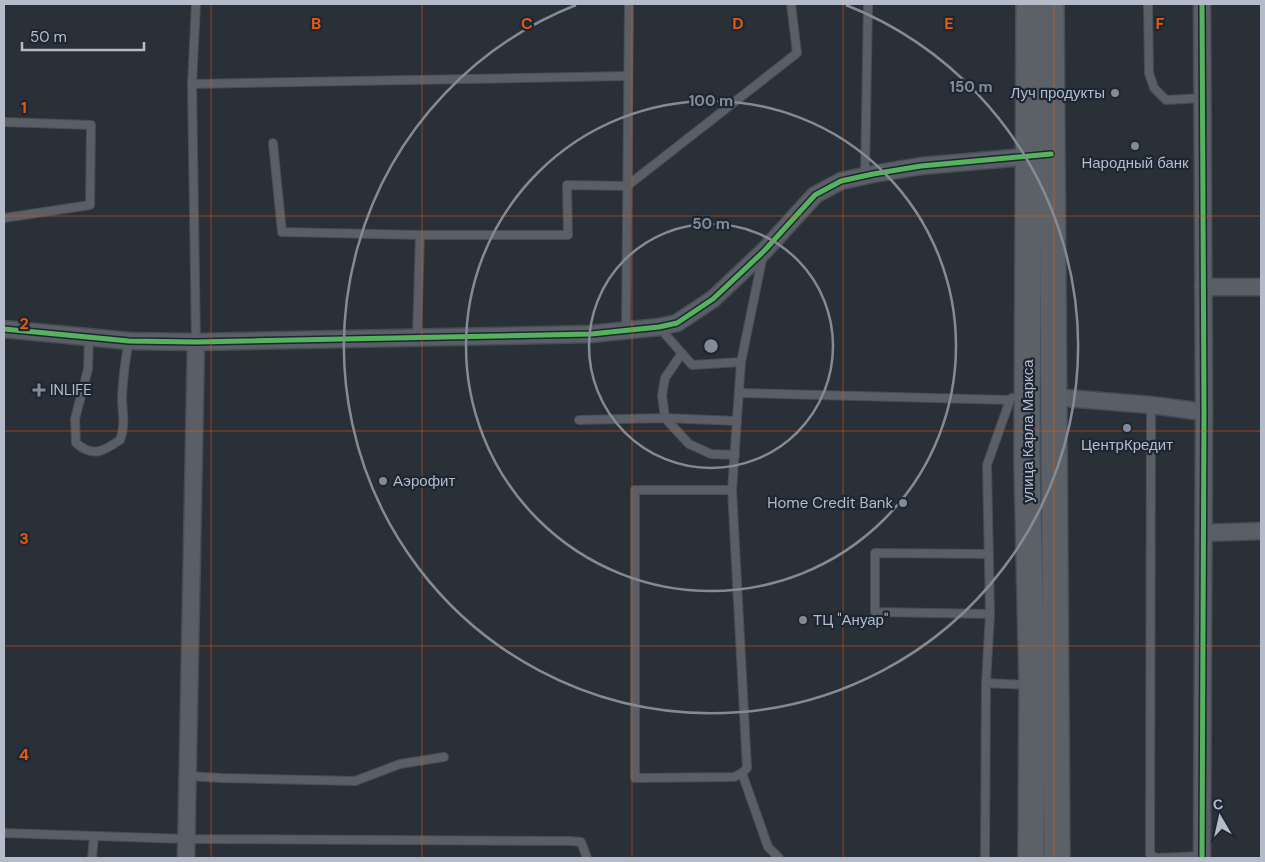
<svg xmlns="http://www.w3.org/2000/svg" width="1265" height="862" viewBox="0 0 1265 862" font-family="'DM Sans',sans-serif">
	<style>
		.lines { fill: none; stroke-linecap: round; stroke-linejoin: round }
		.lane-casing { stroke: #484c53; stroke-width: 10 }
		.street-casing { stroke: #484c53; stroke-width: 19 }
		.primary-casing { stroke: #484c55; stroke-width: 28 }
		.lane { stroke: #5a5e66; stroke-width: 8 }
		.street { stroke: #5a5e66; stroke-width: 16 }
		.primary { stroke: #5c6168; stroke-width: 25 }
		.cycleway-casing { stroke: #1d2633; stroke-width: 8 }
		.cycleway { stroke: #56b35d; stroke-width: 5 }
		.grid { fill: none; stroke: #e8590c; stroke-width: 1; stroke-opacity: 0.55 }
		.ring { fill: none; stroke: #848b96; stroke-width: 2.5 }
		.poi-dot { fill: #848b96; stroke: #1d2633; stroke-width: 2 }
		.labels { text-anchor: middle; stroke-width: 4.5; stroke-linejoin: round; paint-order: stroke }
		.poi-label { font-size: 15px; fill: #b4bcc9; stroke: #1d2633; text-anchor: start }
		.street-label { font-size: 15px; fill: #b4bcc9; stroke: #1d2633 }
		.grid-label { font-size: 16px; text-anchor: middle; font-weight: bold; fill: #e8590c; stroke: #1d2633; stroke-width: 4.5; stroke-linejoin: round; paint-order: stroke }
		.centre { fill: #848b96; stroke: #1d2633; stroke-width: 2.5 }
		.ring-label { font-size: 15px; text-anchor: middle; font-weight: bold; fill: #848b96; stroke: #1d2633; stroke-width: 4.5; stroke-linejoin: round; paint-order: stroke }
	</style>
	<rect width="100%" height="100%" fill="#2a3038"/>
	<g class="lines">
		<defs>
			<g id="lane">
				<polyline points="1148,4 1149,73 1154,88 1166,100 1203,98"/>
				<polyline points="192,84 196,4"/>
				<polyline points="4,122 91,125 90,205 4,218"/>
				<polyline points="273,143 282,232 420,235"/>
				<polyline points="865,176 868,4"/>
				<polyline points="763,255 741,362 732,490 747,768 742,773 768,847 779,858"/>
				<polyline points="659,327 692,365 741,362"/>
				<polyline points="626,331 629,4"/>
				<path d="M89,337L88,369L75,419L76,443C93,458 104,451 120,440C126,425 122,412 122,397C123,378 125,360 129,341"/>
				<polyline points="417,337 420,235 568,235 567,185 627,186 797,53 791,4"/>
				<polyline points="196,342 192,84 628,76"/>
				<polyline points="682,353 665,378 662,395 665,418 689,444 711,454 735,455"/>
				<polyline points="740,393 1010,400 1012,398"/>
				<polyline points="1010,400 987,465 990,614 986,683 1030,685"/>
				<polyline points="1151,405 1150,854 1156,858 1202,856"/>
				<polyline points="579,420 665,418 737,421"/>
				<polyline points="732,490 635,490 635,778 734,777 742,773"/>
				<polyline points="989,554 875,553 875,612 990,614"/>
				<polyline points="187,776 221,778 355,781 400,764 444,757"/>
				<polyline points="4,833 186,839 571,841 581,842 587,858"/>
				<polyline points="92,858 94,836"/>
				<polyline points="985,858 986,683"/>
			</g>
			<g id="street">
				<polyline points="1203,287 1261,287"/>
				<polyline points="4,329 129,341 196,342 591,334 659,327 677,323 713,299 764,251 815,195 841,181 873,174 921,166 1036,156"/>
				<polyline points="1053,397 1151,405 1204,412"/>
				<polyline points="1203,533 1261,531"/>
				<polyline points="186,858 196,342"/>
				<polyline points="1202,858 1204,412 1202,4"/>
			</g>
			<g id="primary">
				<polyline points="1029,4 1027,463 1032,685 1031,858"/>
				<polyline points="1051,4 1057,858"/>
			</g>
		</defs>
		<!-- lane casing -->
		<use href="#lane" class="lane-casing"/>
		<!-- street casing -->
		<use href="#street" class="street-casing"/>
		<!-- primary casing -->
		<use href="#primary" class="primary-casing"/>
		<!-- lane -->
		<use href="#lane" class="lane"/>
		<!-- street -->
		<use href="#street" class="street"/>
		<!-- primary -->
		<use href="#primary" class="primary"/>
		<defs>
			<g id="cycleway">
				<polyline points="4,329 129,341 196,342 591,334 659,327 677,323 713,299 764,251 815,195 841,181 873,174 921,166 1051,154"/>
				<polyline points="1202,858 1204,412 1202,4"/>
			</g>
		</defs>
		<!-- cycleway casing -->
		<use href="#cycleway" class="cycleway-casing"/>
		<!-- cycleway -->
		<use href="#cycleway" class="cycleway"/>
	</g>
	<!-- grid -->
	<path class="grid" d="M211,4V858M422,4V858M632,4V858M843,4V858M1054,4V858M4,216H1261M4,431H1261M4,646H1261"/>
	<!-- distance rings -->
	<g class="ring">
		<circle cx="711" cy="346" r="122"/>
		<circle cx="711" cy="346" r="245"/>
		<path d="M846 5A367 367 0 1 1 576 5"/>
	</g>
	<!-- markers -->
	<g class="poi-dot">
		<circle cx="1115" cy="93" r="5"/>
		<circle cx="1135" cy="146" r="5"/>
		<path d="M36.5 382.5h5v5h5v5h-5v5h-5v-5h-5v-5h5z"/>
		<circle cx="1127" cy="428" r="5"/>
		<circle cx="383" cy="481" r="5"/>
		<circle cx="903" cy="503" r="5"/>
		<circle cx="803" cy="620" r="5"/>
	</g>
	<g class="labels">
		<!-- poi labels -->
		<g class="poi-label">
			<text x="1105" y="98" text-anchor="end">Луч продукты</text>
			<text x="1135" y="168" text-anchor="middle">Народный банк</text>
			<text x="50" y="395">INLIFE</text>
			<text x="1127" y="450" text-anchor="middle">ЦентрКредит</text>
			<text x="393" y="486">Аэрофит</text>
			<text x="893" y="508" text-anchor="end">Home Credit Bank</text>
			<text x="813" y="625">ТЦ "Ануар"</text>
		</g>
		<!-- street labels -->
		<g class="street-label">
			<text transform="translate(1028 431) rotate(-90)" y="5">улица Карла Маркса</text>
		</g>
	</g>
	<g class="grid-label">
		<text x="316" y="29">B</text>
		<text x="527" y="29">C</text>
		<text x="738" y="29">D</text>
		<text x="949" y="29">E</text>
		<text x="1160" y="29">F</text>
		<text x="24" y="113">1</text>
		<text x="24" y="329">2</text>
		<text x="24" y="544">3</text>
		<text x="24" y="760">4</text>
	</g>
	<circle cx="711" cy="346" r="8" class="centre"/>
	<g class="ring-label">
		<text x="971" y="92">150 m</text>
		<text x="711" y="106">100 m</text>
		<text x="711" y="229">50 m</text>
	</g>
	<!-- border -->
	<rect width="1265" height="862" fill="none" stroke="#b4bcc9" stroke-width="10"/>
	<!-- north arrow -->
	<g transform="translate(1220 817) rotate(351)" stroke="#1d2633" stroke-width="4" paint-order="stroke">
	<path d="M0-4L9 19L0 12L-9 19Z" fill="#b4bcc9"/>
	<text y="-8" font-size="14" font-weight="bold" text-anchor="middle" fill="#b4bcc9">С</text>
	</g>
	<!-- scale -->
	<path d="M22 42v8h122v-8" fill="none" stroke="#b4bcc9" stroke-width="2.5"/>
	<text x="30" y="42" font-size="15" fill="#b4bcc9" stroke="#1d2633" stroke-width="4" paint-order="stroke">50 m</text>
</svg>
